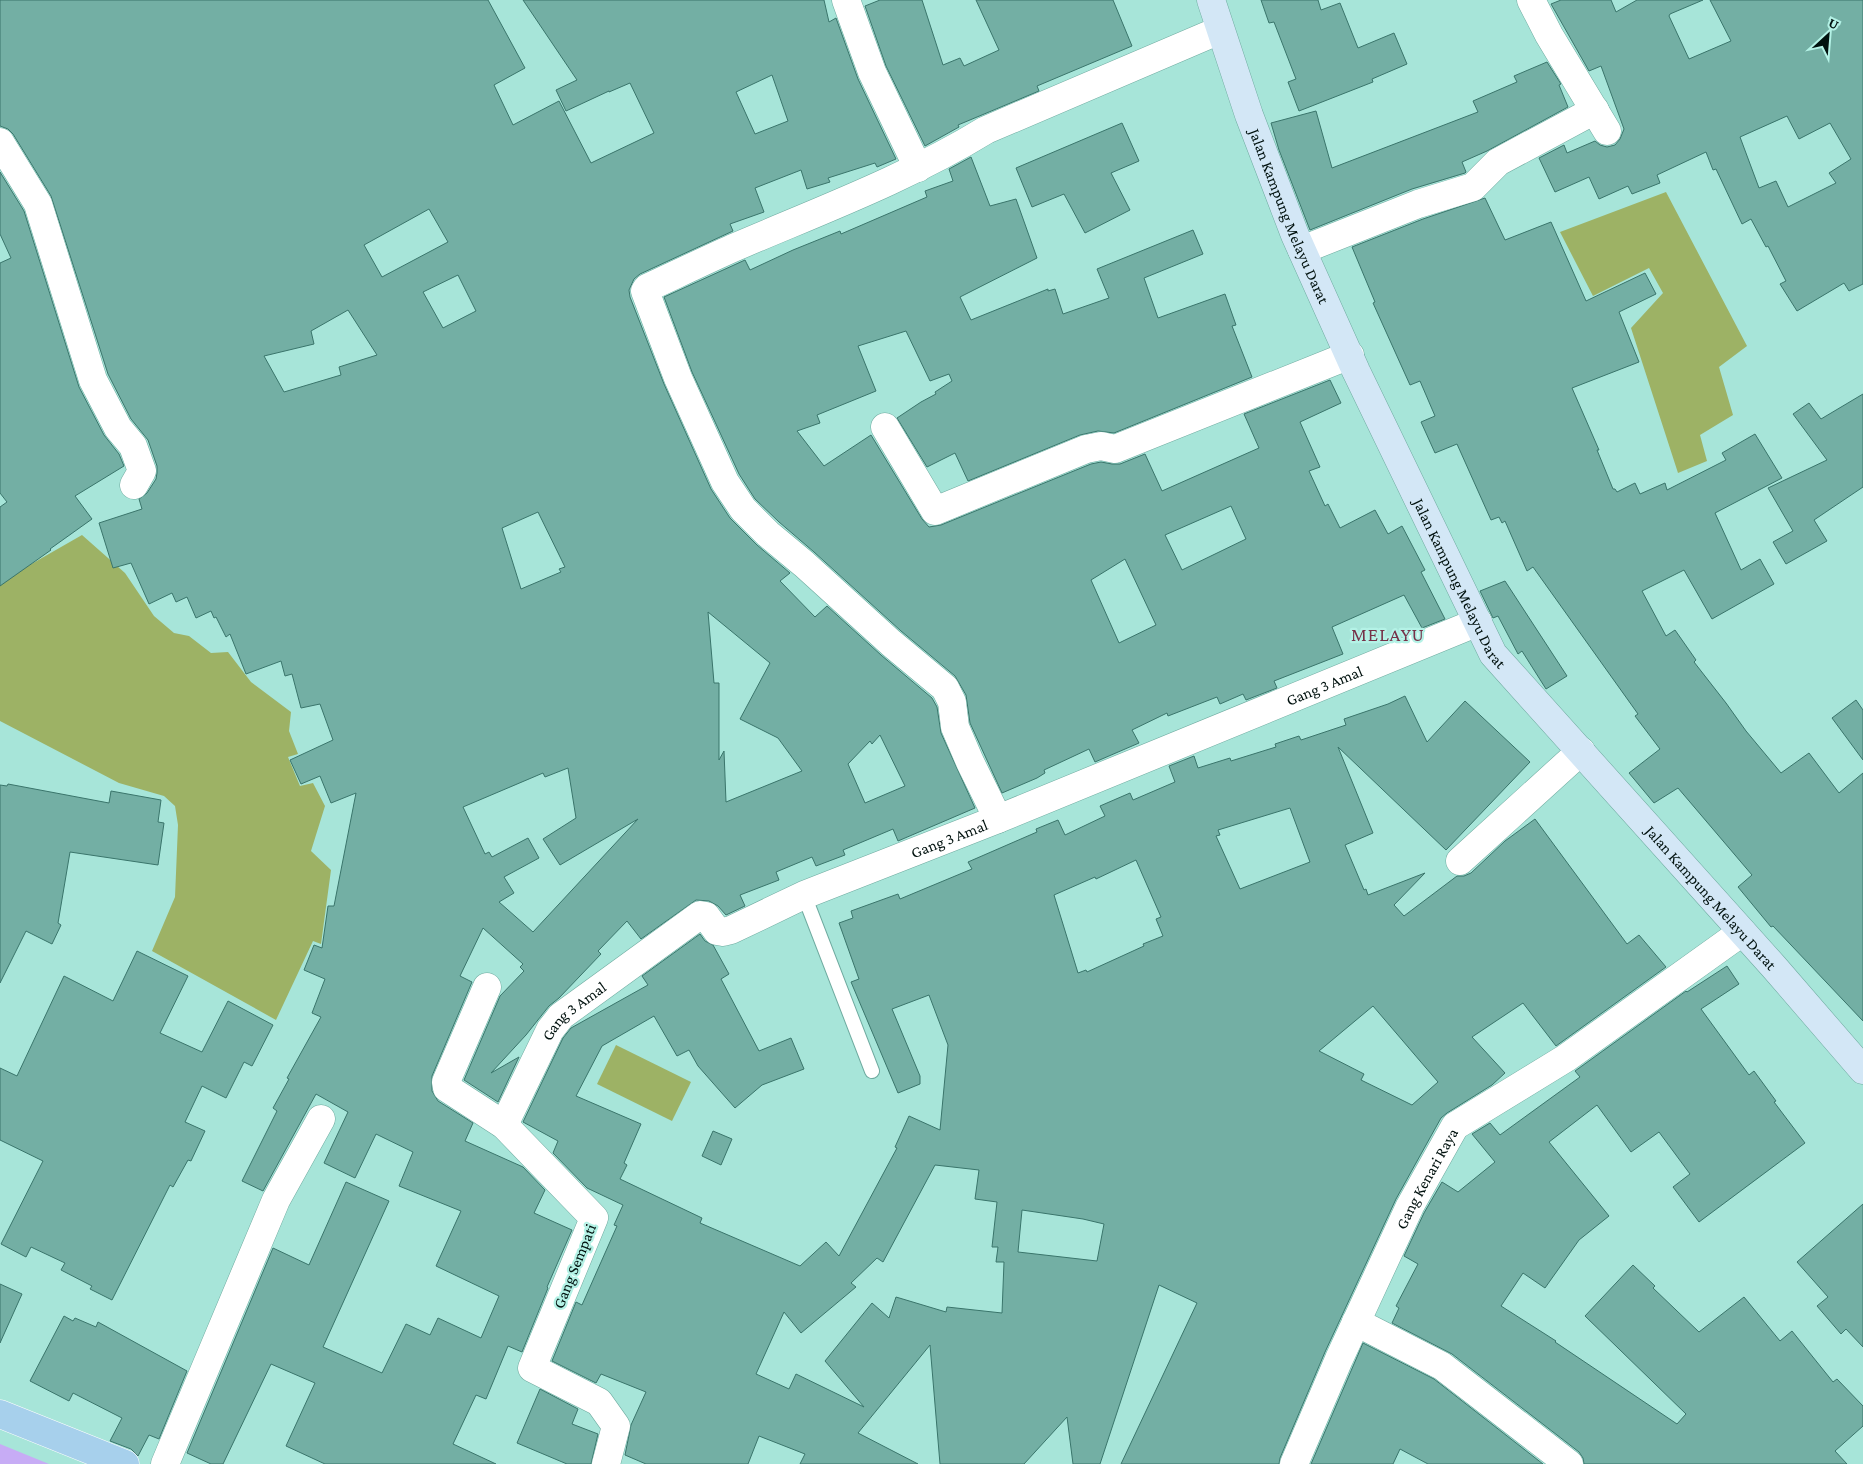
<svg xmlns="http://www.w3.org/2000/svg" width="1863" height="1464" viewBox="0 0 1863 1464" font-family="'Crimson Pro',serif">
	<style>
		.green { fill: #9db265 }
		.water { fill: #c7acf5 }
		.building { fill: #73afa4; stroke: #3a756b; fill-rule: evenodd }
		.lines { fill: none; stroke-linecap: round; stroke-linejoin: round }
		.service-casing { stroke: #6faba0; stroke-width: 16 }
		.minor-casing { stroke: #6faba0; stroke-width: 29 }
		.secondary-casing { stroke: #6faba0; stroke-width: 29 }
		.primary-casing { stroke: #fff; stroke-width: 29 }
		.service { stroke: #fff; stroke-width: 14 }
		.minor { stroke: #fff; stroke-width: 28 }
		.secondary { stroke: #d3e7f6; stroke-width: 28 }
		.primary { stroke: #a7d0ec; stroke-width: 28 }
		.labels { text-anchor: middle; stroke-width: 4.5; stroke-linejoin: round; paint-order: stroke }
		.street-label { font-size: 16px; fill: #00110e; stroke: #b4f2e6 }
		.quarter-label { font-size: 19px; letter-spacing: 1px; fill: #763148; stroke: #b4f2e6 }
	</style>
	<rect width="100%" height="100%" fill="#a7e5d9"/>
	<!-- green -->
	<g class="green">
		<polygon points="1666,192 1747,346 1719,367 1733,415 1700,435 1707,461 1678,473 1631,328 1663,293 1649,268 1593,296 1560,232"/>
		<polygon points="82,535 125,573 154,616 174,633 189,636 211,653 228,652 251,682 291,712 289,731 298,754 288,757 300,786 313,783 325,806 311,851 331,870 321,944 313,941 276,1020 152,951 175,897 178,825 175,806 164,796 119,783 0,721 0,582"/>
		<polygon points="616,1045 691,1082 672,1121 597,1084"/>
	</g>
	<!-- water -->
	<polygon class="water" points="0,1444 49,1464 0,1464"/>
	<!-- building -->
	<g class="building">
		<path d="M0,0H488L525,68L494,85L513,125L559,101L591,163L654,133L630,83L609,92V91L566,111L556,90L577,80L523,0H824L829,22L836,18L858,79L896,159L877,167L875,163L828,178L830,182L807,189L801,170L755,188L764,212L730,224L733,231L640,274L634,279L629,290L630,297L664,384L711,489L730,518L757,545L790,573L780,581L815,617L827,606L881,655L932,698L937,707L941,733L975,808L898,841L893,829L843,850L845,855L816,866L812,857L776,872L779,880L740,895L745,906L726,915L718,906L709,901L696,900L641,939L627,921L598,951L601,954L559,998L549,1006L526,1035L491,1073L519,1057L498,1102L464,1080L500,996L524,971L520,967L523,964L483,928L460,976L472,982L432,1076V1091L438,1101L473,1123L465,1141L523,1167L545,1190L534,1213L572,1230L547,1287L548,1288L522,1352L508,1346L486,1399L476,1395L453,1444L496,1464H325L286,1446L315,1383L271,1364L223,1464H211L187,1453L273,1248L309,1265L346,1182L389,1201L323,1347L382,1373L406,1324L430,1335L438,1318L481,1338L499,1296L436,1266L461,1211L399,1186L413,1152L376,1134L355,1178L324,1163L348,1112L316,1094L263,1191L242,1181L277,1111L273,1108L289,1079L287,1078L321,1017L312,1013L325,979L304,970L314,945L322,948L328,906H334L356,793L331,803L320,776L301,784L290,760L333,740L320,704L301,708L292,674L285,676L281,661L246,674L230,634L226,637L216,617L214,618L211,611L196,618L187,597L176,602L172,593L149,604L131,563L113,568L99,523L142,509L139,499L147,493L156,479L157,473V466L148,440L131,419L108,374L51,196L13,134L8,129L0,126ZM772,75L788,121L755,134L736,92ZM429,209L448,242L382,277L364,245ZM458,275L476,311L443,328L423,292ZM348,310L377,355L339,367L341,375L284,392L264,356L314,344L311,331ZM538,512L565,567L559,569L561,572L521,589L502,528ZM708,612L770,663L740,719L778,738L802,771L726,802L724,751L719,760V683H714ZM880,735L905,786L865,803L848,764L870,741L872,744ZM568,768L576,818L543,839L560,865L638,819L533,932L499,902L514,893L504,877L539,858L528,838L492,857L489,852L485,854L463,807L543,773L545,777Z"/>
		<polygon points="880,0 922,0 943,65 960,58 964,66 999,50 976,0 1113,0 1132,46 1037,86 1039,91 958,125 959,127 925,146 886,66 865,6"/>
		<polygon points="1261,0 1318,0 1321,10 1340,3 1358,48 1394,33 1407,64 1372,79 1373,82 1299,111 1288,82 1296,79 1274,22 1269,23"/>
		<path d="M1561,0H1611L1616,12L1637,0H1703L1670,14L1669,16L1689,59L1731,41L1710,0H1863V284L1849,291L1844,283L1797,311L1780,284L1786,281L1768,246L1766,247L1751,219L1742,224L1716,169L1713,170L1706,152L1657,175L1660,183L1632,194L1628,186L1599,199L1589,177L1555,192L1539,158L1564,145L1567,153L1595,141L1600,145L1607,147L1615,145L1620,139L1624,129L1601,66L1589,71L1551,4ZM1787,116L1799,139L1830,123L1851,159L1829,173L1836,183L1788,207L1776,181L1759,188L1740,137Z"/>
		<polygon points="1547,62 1561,84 1559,85 1568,107 1487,151 1462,162 1466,172 1465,173 1412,189 1310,230 1279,150 1271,123 1316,111 1332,168 1478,112 1473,101 1517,82 1514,76"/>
		<polygon points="1122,123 1139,161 1111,173 1130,210 1085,233 1064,194 1032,207 1016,168"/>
		<path d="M971,157L990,206L1016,199L1037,258L960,297L971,320L1048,289V291L1055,289L1063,314L1109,298L1097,269L1193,230L1203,254L1144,278L1158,318L1225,294L1236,325L1232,326L1252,377L1114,433L1098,431L1080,435L968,481L955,453L927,467L897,418L921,402L936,394L935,392L952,381L949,374L930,381L906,331L858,346L876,391L817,415L820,423L797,431L824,466L871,435L922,519L929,527L941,525L1091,464L1101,462L1112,464H1120L1145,454L1162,491L1259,448L1244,414L1330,380L1341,403L1300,422L1320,467L1309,471L1325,506L1328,504L1340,528L1375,510L1388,534L1402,526L1425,570L1421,572L1445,619L1422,628L1404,595L1332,627L1343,654L1274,681L1277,688L1246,700L1243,694L1220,704L1217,697L1168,716L1167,713L1132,730L1139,743L1095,762L1089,749L1044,770L1045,773L1037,778L1002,793L970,723L966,695L955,676L901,631L814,552L779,522L755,499L739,474L692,372L664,297L745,260L750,270L793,250L840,231L841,234L927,197L925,191L953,181L949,169ZM1231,506L1246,539L1182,570L1165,535ZM1125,559L1156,625L1119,643L1091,580Z"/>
		<polygon points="0,172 24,211 79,387 104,435 119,454 124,466 75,496 92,519 50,549 51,550 0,586 0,507 7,502 0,493 0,263 11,258 0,234"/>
		<polygon points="1485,198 1505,240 1551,222 1586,301 1645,273 1656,294 1619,312 1639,362 1572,388 1599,450 1597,450 1613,489 1615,489 1617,492 1635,483 1640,494 1665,483 1667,490 1726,460 1722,453 1755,434 1782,478 1715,513 1741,570 1760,559 1774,584 1712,619 1684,570 1642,591 1666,636 1675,630 1696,660 1694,662 1726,703 1746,731 1781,773 1809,753 1839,793 1863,773 1863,1021 1773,926 1771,927 1738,887 1752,875 1678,788 1654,803 1629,773 1660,749 1635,716 1638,714 1533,567 1527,571 1505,521 1502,523 1499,517 1491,520 1457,444 1435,453 1421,422 1435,416 1420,381 1410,385 1373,303 1375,302 1352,247 1423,219"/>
		<polygon points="1863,394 1863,487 1814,520 1827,541 1786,564 1773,542 1793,531 1768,488 1827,460 1793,414 1809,403 1821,419"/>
		<polygon points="1505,581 1567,676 1546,689 1522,651 1518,654 1498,616 1493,618 1480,591"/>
		<path d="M1405,696L1427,742L1465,701L1530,762L1446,850L1338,747L1373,833L1345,845L1364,890L1366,889L1368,895L1425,873L1394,905L1404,916L1457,876H1464L1471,873L1505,841L1535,819L1627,944L1639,935L1666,967L1556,1046L1523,1003L1472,1037L1505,1073L1492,1085L1447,1113L1441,1118L1396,1199L1325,1352L1280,1458L1279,1464H1121L1197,1303L1159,1285L1100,1464H1073L1067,1417L1024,1464H940L930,1345L858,1433L918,1464H800L805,1454L759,1436L748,1464H646L625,1455L631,1425L646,1392L601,1374L596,1383L552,1361L576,1302L582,1305L617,1226L614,1225L623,1205L587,1188L553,1153L558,1141L523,1122L563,1038L571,1028L648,985L642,976L700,934L705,941L713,945L729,974L721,979L759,1051L791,1038L804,1069L762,1085L735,1108L698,1066L689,1050L677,1056L654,1016L602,1046L576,1096L641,1124L624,1163L627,1165L620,1179L702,1218L700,1223L800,1266L826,1242L839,1256L897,1148L895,1147L909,1116L940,1130L948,1045L929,995L892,1009L920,1076V1084L898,1093L851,982L859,979L839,923L853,918L851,911L898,894L900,899L972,869L968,862L1037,832L1036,829L1058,820L1065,835L1105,816L1100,806L1130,793L1133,800L1175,782L1169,766L1194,756L1198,768L1230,758L1231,761L1276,747L1275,744L1299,736L1301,740L1346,725L1344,719L1388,704ZM1290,808L1310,862L1240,889L1216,836L1220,835L1218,830ZM1136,860L1161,917L1156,919L1163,936L1143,944L1144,946L1087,972L1086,970L1078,973L1054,895L1095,877L1096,879ZM1373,1006L1438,1082L1412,1105L1361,1080L1364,1074L1319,1051ZM935,1165L979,1170L975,1199L997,1202L992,1247H998L996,1262H1004L1002,1313L947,1307L946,1312L896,1297L889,1318L872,1303L825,1361L864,1407L796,1374L789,1389L756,1374L784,1312L801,1333L856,1287L851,1283L877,1258L883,1262ZM1022,1210L1083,1219L1104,1224L1097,1261L1018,1252Z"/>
		<polygon points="1856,700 1863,710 1863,760 1832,718"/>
		<polygon points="8,784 109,803 111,791 161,800 158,822 164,823 158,865 70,852 58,923 61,925 52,944 26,931 0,983 0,785 7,786"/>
		<polygon points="137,951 188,976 160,1033 202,1052 228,1001 273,1025 252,1066 244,1062 226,1098 202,1086 185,1122 205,1131 191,1161 188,1160 173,1187 170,1185 112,1300 90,1289 92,1286 61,1270 65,1263 31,1247 26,1257 1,1244 43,1161 0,1140 0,1068 17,1076 64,976 113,1001"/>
		<polygon points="1727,966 1739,984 1701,1009 1749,1075 1754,1071 1776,1101 1774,1102 1805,1143 1699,1222 1673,1187 1690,1174 1659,1132 1631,1152 1597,1105 1549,1142 1609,1216 1579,1240 1545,1288 1523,1273 1501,1306 1556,1341 1555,1342 1677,1424 1686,1414 1585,1316 1633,1265 1655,1286 1653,1288 1699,1332 1744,1297 1780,1341 1792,1331 1833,1382 1837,1379 1863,1406 1863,1426 1835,1451 1847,1464 1584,1464 1583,1458 1579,1452 1452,1354 1392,1323 1399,1308 1396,1306 1418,1264 1404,1256 1424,1213 1442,1182 1458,1192 1495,1162 1472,1134 1490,1123 1500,1135 1580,1077 1575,1071 1686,991 1687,992"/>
		<polygon points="713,1131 732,1139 721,1165 702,1156"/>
		<polygon points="1863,1204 1863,1347 1846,1329 1841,1334 1817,1306 1828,1297 1797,1262"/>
		<polygon points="0,1284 22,1294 0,1343"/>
		<polygon points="64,1316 73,1321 75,1318 96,1327 98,1322 187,1371 159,1439 149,1435 138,1456 131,1449 110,1441 122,1418 73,1393 69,1401 30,1381"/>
		<polygon points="1363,1343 1434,1379 1543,1464 1428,1464 1400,1449 1393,1464 1311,1464"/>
		<polygon points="540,1389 578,1409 572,1424 598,1434 591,1464 567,1464 517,1443"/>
	</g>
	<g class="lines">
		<defs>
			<polyline id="service" points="804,895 872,1071"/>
			<g id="minor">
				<polyline points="846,0 872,72 918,168"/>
				<polyline points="1531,0 1549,35 1607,131"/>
				<polyline points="0,142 38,204 93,380 118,428 133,446 142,471 134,485"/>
				<polyline points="1302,250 1418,204 1473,187 1498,162 1595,110"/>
				<polyline points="885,427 935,511 1086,449 1101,446 1115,449 1350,355"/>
				<path d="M998,819L970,762L955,727L952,702L945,688L891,643L804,564L768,534L743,509L725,482L678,378L645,291L647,288C675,275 704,261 733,248C819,211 906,179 986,130L1220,30"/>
				<polyline points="1460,861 1581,751"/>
				<polyline points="487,987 446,1082 447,1088 504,1125 594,1218 532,1368 599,1402 616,1426 606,1464"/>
				<path id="s1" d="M504,1125L550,1030L561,1016L700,915L706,916L717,931L723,932L731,930L804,895L998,819L1478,622"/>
				<polyline points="1356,1322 1442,1366 1569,1464"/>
				<polyline points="165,1464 276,1200 321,1119"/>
				<path id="s2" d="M1294,1464L1339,1359L1410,1206L1455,1126L1566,1058L1742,932"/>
			</g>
			<g id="secondary">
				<path id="s3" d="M1211,0L1249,115L1295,235L1356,371L1493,654L1774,967L1863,1070"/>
			</g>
			<polyline id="primary" points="0,1414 125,1464"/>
		</defs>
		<!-- service casing -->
		<use href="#service" class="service-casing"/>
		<!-- minor casing -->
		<use href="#minor" class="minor-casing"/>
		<!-- secondary casing -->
		<use href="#secondary" class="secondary-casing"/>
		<!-- primary casing -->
		<use href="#primary" class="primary-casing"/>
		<!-- service -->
		<use href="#service" class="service"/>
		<!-- minor -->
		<use href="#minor" class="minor"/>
		<!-- secondary -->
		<use href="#secondary" class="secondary"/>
		<!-- primary -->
		<use href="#primary" class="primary"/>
	</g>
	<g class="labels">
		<!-- street labels -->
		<g class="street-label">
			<text dy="6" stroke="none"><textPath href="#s3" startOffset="230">Jalan Kampung Melayu Darat</textPath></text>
			<text dy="6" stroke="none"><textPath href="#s3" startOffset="635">Jalan Kampung Melayu Darat</textPath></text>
			<text dy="6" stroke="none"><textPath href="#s1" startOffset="976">Gang 3 Amal</textPath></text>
			<text dy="6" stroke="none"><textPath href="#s1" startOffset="571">Gang 3 Amal</textPath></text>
			<text dy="6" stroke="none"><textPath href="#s3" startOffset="1040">Jalan Kampung Melayu Darat</textPath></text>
			<text dy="6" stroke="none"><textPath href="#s1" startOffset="136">Gang 3 Amal</textPath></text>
			<text dy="6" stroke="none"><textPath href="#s2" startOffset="315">Gang Kenari Raya</textPath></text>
			<text transform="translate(574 1266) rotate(-68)" y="6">Gang Sempati</text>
		</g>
		<!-- quarter labels -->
		<g class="quarter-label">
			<text x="1388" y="641">MELAYU</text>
		</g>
	</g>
	<!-- north arrow -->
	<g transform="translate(1828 35) rotate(26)" stroke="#b4f2e6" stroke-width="4" paint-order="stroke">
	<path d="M0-4L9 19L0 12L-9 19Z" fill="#00110e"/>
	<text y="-8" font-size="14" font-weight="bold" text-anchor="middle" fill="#00110e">U</text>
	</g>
</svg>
